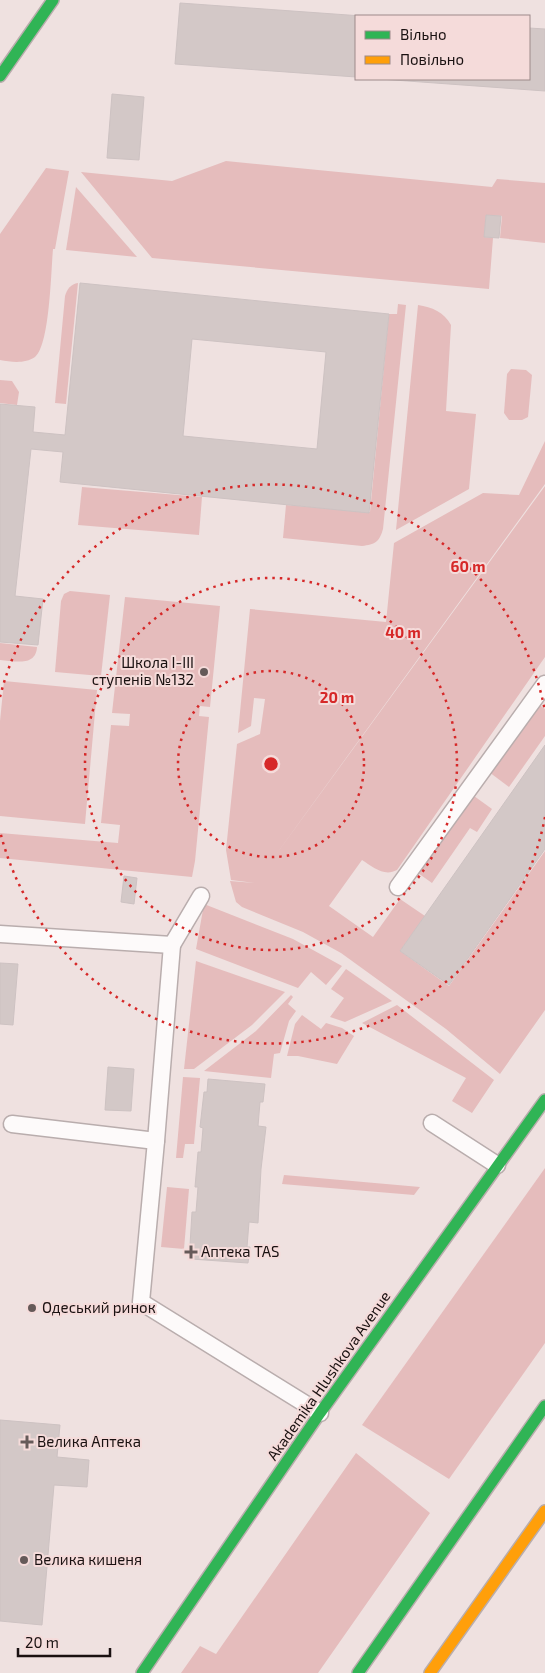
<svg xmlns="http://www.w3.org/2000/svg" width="545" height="1673" viewBox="0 0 545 1673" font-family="'Exo 2',sans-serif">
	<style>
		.green { fill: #e5bcbc }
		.building { fill: #d3c8c7; stroke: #cdc2c2; fill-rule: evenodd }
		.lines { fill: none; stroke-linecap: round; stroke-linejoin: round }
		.lane-casing { stroke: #b9adad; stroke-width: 19 }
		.fast-casing { stroke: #b9adad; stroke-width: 14 }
		.slow-casing { stroke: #b9adad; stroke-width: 14 }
		.lane { stroke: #fdfafa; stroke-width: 16 }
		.fast { stroke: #30b455; stroke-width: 11 }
		.slow { stroke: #ff9f0a; stroke-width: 11 }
		.ring { fill: none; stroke: #d62828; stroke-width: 2.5; stroke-dasharray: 2.5 5 }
		.poi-dot { fill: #655a59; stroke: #f5dbda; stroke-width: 2 }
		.labels { text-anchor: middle; stroke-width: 4; stroke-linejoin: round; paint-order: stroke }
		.poi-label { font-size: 15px; fill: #1a1111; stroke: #f5dbda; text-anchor: start }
		.street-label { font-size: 15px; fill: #1a1111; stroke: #f5dbda }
		.centre { fill: #d62828; stroke: #f5dbda; stroke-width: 2.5 }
		.ring-label { font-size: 15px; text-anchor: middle; font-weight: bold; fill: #d62828; stroke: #f5dbda; stroke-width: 4; stroke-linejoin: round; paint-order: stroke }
	</style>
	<rect width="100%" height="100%" fill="#efe1e0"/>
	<!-- green -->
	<g class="green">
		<polygon points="226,161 492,187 497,179 545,183 545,243 500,238 502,216 486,215 484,237 493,238 489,289 152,258 81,172 172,181"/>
		<path d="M46,168L69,171L55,249H53C51,270 50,345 35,357C25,364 11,362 0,360V234Z"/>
		<polygon points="76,187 137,257 66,250"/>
		<path d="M78,283L66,404L55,403L65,296C67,289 71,284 78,283Z"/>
		<path d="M398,304L406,305L383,529C379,543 375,544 362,546L283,538L286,505L370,512L389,314H397Z"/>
		<path d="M418,305C432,307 444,312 451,325L446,411L476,414L469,489L396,530Z"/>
		<polygon points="511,369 526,370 532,375 528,417 522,420 509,420 504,413 507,374"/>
		<polygon points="0,380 12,381 19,392 17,405 0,403"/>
		<path d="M545,441V484L272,860L545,486V657L397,870C384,877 373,867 362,860L329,906L373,937L400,899L425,916L400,951L449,986L545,851V1010L500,1074L446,1029L341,953L303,932L242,907L236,902L230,881L255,883L231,880L226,850L237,744L260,734L265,699L254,698L251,726L238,733L250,609L386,622L394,543L483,493L519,495Z"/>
		<polygon points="82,487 202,497 199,535 78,525"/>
		<polygon points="70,591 110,595 101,676 55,672 61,601 64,594"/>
		<polygon points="125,597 220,606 210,707 200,706 199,716 209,717 195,861 192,877 0,858 0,833 118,843 120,825 101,823 111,725 129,726 130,714 112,713"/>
		<path d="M0,643L37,647C36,667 14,661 0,660Z"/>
		<polygon points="4,681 97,690 85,824 0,816 0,721"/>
		<polygon points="538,704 545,709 545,736 509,787 489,772"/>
		<polygon points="474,796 492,809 477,832 470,828 432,883 418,873"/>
		<polygon points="204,904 293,939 342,966 326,985 311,972 298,988 196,949"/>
		<polygon points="196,961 285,992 252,1025 194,1069 184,1069"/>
		<polygon points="346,969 392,1001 345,1022 330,1017 344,998 331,989"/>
		<polygon points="291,995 293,997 288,1004 296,1011 289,1021 280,1053 274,1054 271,1078 204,1071 256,1031"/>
		<polygon points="397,1005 494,1080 472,1113 452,1101 466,1078 362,1023"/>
		<polygon points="302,1015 321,1029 326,1023 342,1028 354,1036 337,1064 298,1056 287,1056 295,1024"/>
		<polygon points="183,1077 200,1078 194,1144 185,1144 183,1158 176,1158"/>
		<polygon points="545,1168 545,1343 449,1479 362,1425"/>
		<polygon points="284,1175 420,1187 414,1195 282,1184"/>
		<polygon points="167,1187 189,1189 184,1249 161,1247"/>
		<polygon points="356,1453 430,1513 318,1673 181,1673 200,1646 216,1654"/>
	</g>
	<!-- building -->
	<g class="building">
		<polygon points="180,3 362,16 356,16 356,77 175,64"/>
		<polygon points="529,28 545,29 545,91 380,79 529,79"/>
		<polygon points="112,94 144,97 139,160 107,158"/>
		<polygon points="486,215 501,216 499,238 484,237"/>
		<path d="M80,283L389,314L369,513L60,482L63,452L31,449L15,596L43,599L38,645L0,642V404L35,407L33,432L65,435ZM192,339L326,352L317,449L183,436Z"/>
		<polygon points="545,745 545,849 449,985 400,951"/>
		<polygon points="124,876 137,878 134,904 121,902"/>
		<polygon points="0,963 18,964 13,1025 0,1024"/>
		<polygon points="108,1067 134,1069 131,1111 105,1110"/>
		<polygon points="208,1079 265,1084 263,1102 260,1102 258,1126 266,1127 261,1169 258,1223 249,1222 247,1247 250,1247 248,1263 191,1259 192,1245 190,1245 192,1212 196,1212 198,1187 195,1187 198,1152 201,1152 203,1128 200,1127 204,1092 207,1092"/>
		<polygon points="0,1420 60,1425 57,1457 89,1460 87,1487 54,1485 42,1625 0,1621"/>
	</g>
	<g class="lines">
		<defs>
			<g id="lane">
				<polyline points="398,887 545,684"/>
				<polyline points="0,934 172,945 156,1141 141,1302 320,1413"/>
				<polyline points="172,945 201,896"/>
				<polyline points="432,1123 497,1165"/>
				<polyline points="12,1124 156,1141"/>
			</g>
			<g id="fast">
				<polyline points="0,76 53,0"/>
				<polyline points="142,1673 320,1413 545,1100"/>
				<polyline points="358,1673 545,1406"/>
			</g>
			<polyline id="slow" points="430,1673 545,1511"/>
		</defs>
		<!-- lane casing -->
		<use href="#lane" class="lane-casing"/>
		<!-- fast casing -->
		<use href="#fast" class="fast-casing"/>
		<!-- slow casing -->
		<use href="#slow" class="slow-casing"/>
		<!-- lane -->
		<use href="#lane" class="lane"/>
		<!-- fast -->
		<use href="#fast" class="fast"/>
		<!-- slow -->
		<use href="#slow" class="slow"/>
	</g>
	<!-- distance rings -->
	<g class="ring">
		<circle cx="271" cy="764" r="93"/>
		<circle cx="271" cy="764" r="186"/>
		<path d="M545 817A279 279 0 0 1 0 831M0 697A279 279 0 0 1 545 711"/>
	</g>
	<!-- markers -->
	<g class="poi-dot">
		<circle cx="204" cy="672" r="5"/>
		<path d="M188.5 1244.5h5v5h5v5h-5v5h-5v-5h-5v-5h5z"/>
		<circle cx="32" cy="1308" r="5"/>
		<path d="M24.5 1434.5h5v5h5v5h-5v5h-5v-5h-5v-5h5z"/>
		<circle cx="24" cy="1560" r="5"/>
	</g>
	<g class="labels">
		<!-- poi labels -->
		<g class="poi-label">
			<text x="194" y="668" text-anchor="end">Школа І-ІІІ<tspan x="194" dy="17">ступенів №132</tspan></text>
			<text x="201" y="1257">Аптека TAS</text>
			<text x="42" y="1313">Одеський ринок</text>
			<text x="37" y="1447">Велика Аптека</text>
			<text x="34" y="1565">Велика кишеня</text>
		</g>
		<!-- street labels -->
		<g class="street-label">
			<text transform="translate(329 1376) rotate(-55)" y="5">Akademika Hlushkova Avenue</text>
		</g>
	</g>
	<circle cx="271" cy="764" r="8" class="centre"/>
	<g class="ring-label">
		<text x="468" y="572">60 m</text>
		<text x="403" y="638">40 m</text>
		<text x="337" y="703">20 m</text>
	</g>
	<!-- legend -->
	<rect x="355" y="15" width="175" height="65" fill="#f5dbda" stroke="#9d8a8a"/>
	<rect x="365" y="31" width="25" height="8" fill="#30b455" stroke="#9d8a8a"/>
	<text x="400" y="40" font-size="15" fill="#1a1111">Вільно</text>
	<rect x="365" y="56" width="25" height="8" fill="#ff9f0a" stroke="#9d8a8a"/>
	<text x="400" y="65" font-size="15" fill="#1a1111">Повільно</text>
	<!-- scale -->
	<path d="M18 1648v8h92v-8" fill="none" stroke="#1a1111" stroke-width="2.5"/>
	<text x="25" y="1648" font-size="15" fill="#1a1111" stroke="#f5dbda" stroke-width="4" paint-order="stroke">20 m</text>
</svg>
